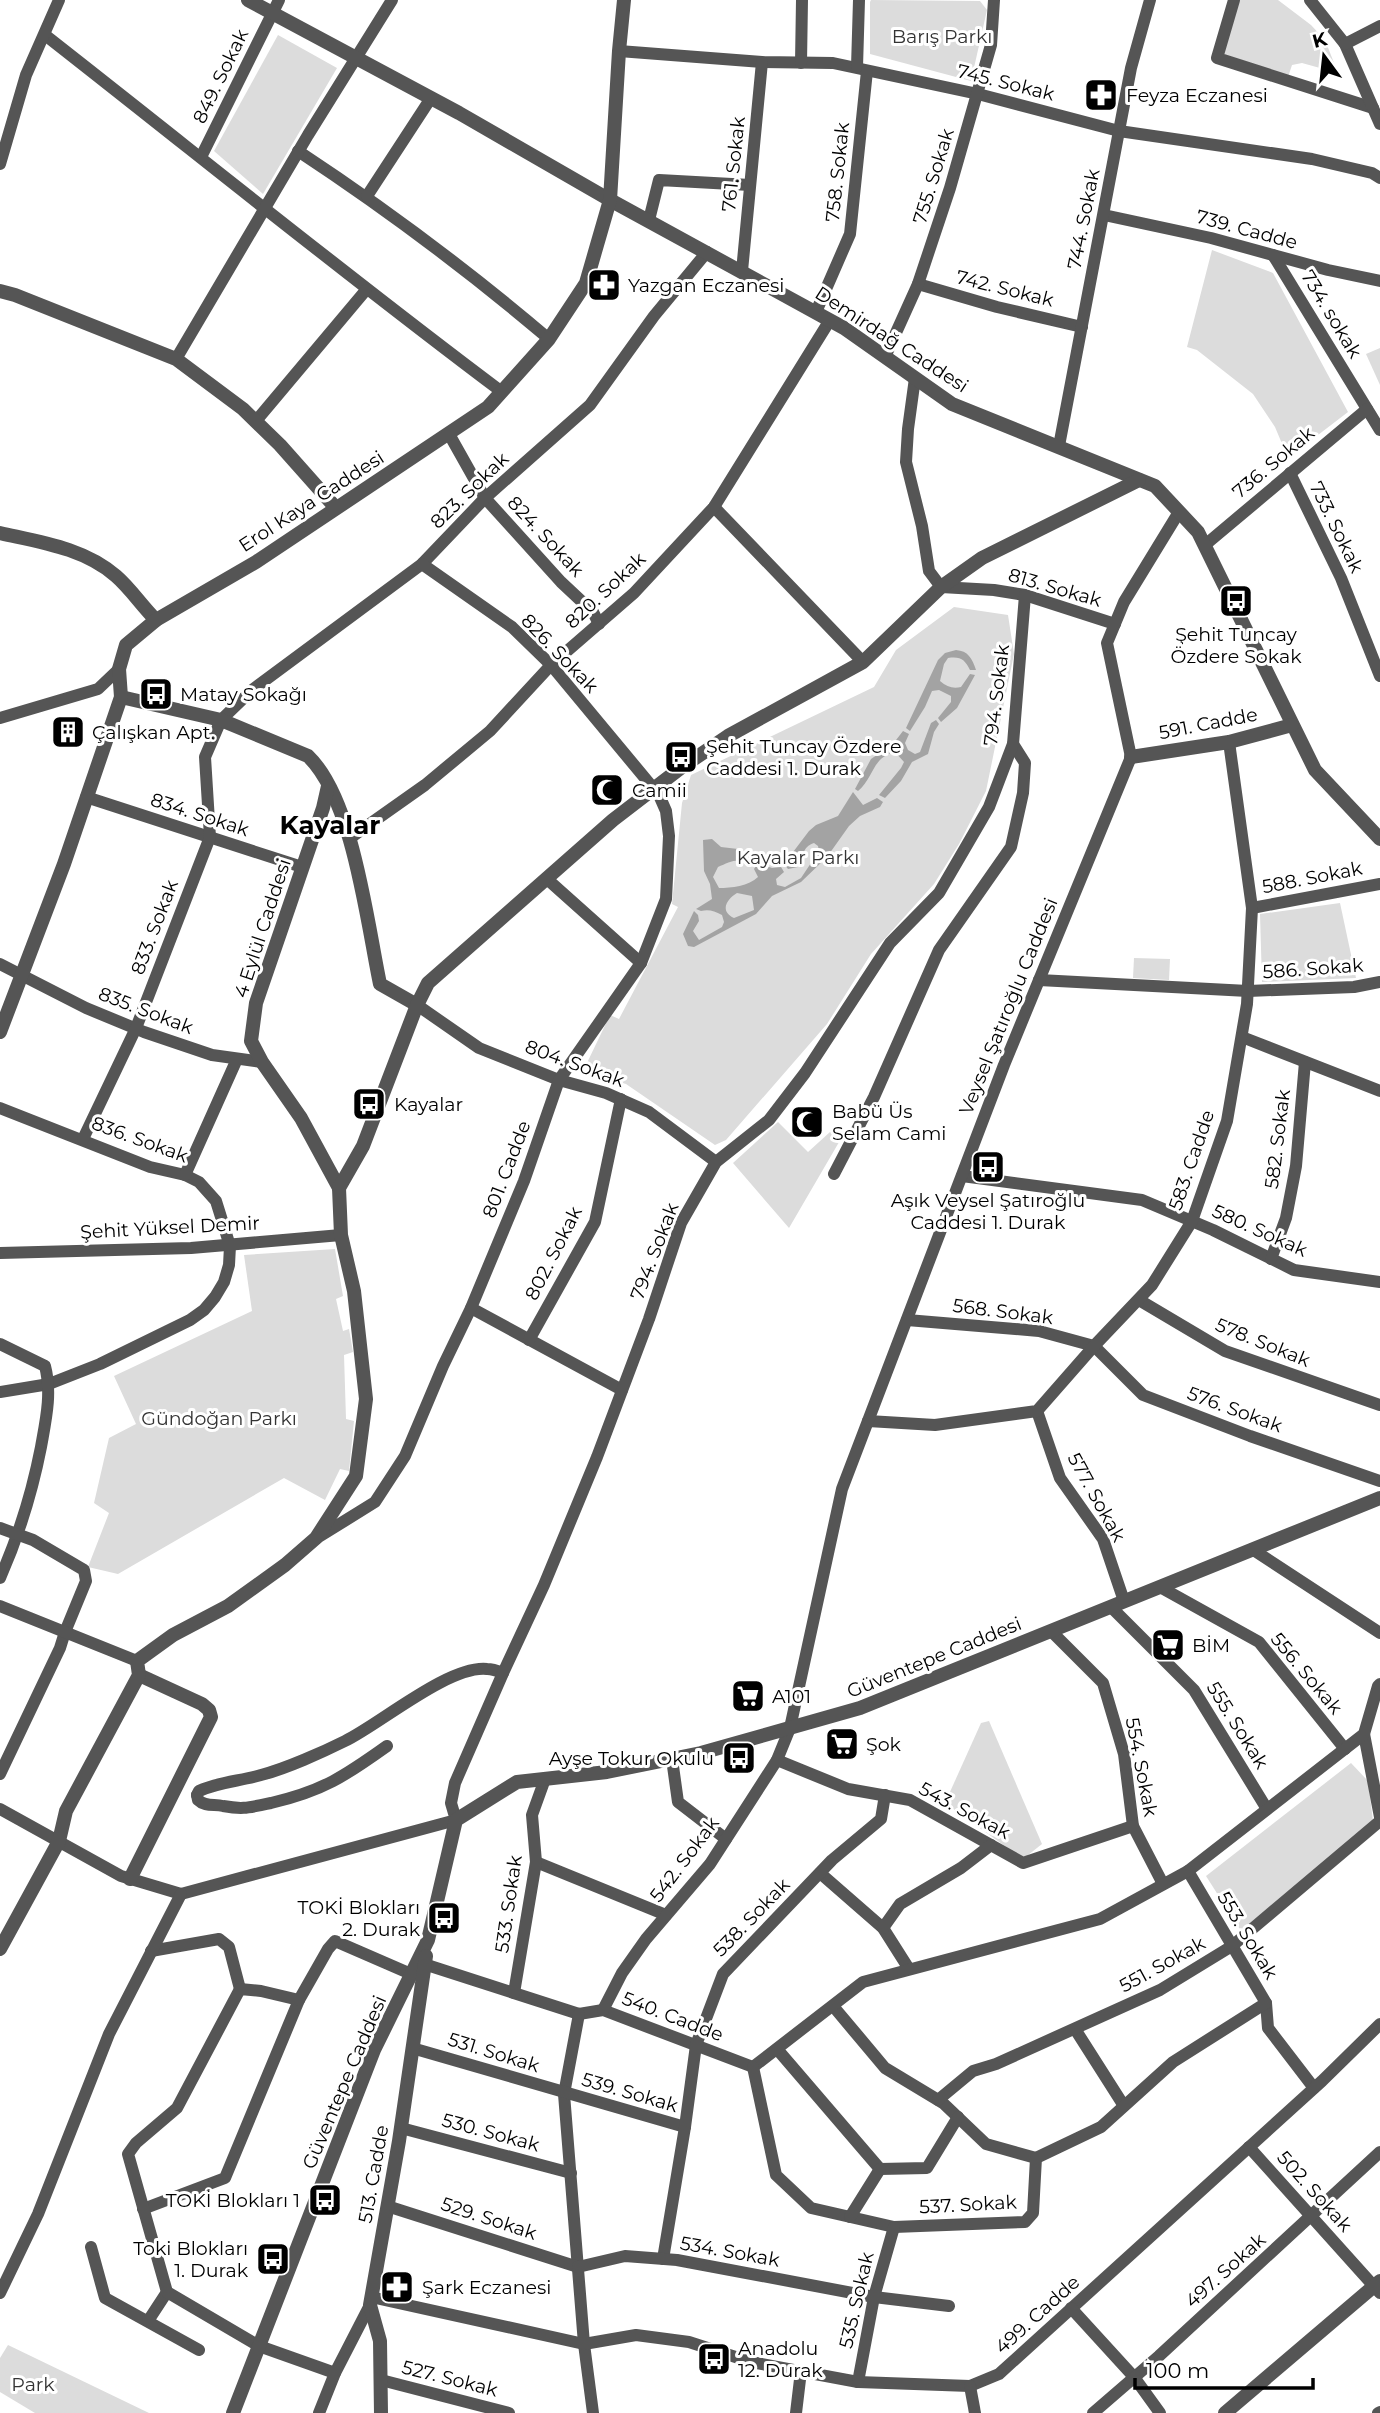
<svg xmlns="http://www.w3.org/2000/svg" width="1380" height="2413" viewBox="0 0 1380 2413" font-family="Montserrat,sans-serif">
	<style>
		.green { fill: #dcdcdc }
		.water { fill: #a3a3a3; fill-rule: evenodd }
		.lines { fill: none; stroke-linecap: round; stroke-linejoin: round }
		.minor { stroke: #555; stroke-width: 12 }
		.tertiary { stroke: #555; stroke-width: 14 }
		.labels { text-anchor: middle; stroke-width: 6; stroke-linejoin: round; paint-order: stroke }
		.park-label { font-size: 19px; fill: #333; stroke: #fff }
		.street-label { font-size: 19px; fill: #000; stroke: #fff }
		.poi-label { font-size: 19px; fill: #000; stroke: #fff; text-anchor: start }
		.district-label { font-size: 26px; font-weight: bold; fill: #000; stroke: #fff }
	</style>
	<rect width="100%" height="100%" fill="#fff"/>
	<!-- green -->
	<g class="green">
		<polygon points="871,0 980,1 987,10 971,81 870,54 870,2"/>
		<polygon points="1235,0 1278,0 1311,25 1325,40 1338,73 1302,63 1292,65 1286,83 1221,63"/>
		<polygon points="278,35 337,68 263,194 214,151"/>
		<polygon points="1212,250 1273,273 1348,412 1288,458 1275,427 1253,394 1197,350 1187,347"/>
		<polygon points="1380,348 1380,385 1366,354"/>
		<polygon points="954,607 1008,615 1014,654 986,791 959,844 934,884 871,954 827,1024 726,1140 715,1145 626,1084 597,1075 586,1065 610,1015 619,1019 678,907 672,904 682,803 691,775 874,687 896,650"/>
		<polygon points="1340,903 1356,978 1262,982 1260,914"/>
		<polygon points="1134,958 1170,959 1169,980 1133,978"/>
		<polygon points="778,1122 808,1152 830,1132 842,1137 789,1228 733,1163"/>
		<polygon points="335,1249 343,1296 336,1299 343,1331 349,1329 353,1352 344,1355 346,1419 354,1421 349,1471 340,1469 325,1500 284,1478 118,1574 88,1567 109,1513 94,1503 109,1438 136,1424 114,1376 252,1311 244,1255"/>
		<polygon points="989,1721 1042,1844 1023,1859 945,1803 981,1723"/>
		<polygon points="1351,1763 1368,1781 1373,1821 1241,1931 1206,1876"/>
		<polygon points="8,2345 149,2413 35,2413 0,2392 0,2358"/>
	</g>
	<!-- water -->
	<g class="water">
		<path d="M956,650C968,651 972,658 976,670H970C965,660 961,656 948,658L944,664L940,681C947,687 953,689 961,687L970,674L975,675L957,708L941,722L938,718L951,702V696L939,690L932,691L925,707L910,731L906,728L938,660L945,653Z"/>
		<path d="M936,720L939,724L934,732L928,754L912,762L901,781L885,798L879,795L901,768L904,762L895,752C872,757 874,778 858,791L855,789L871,759L893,744L903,731L909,734L905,743L908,750L915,754L920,752L931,723Z"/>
		<path d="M853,792L863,805L877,798L883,802L880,807L860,816L849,826L827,857L801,882L772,896L756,914L694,947L688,946L683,934L694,911L698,915L699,921L693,931L699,940L722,927L724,922L722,915C714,911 709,909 701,911L696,909L712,899L710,884L704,871L703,840L712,839L721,847L738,849L747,858L754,861L751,866C740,856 730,862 718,867L713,877L719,888C731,888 749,886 758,877L754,869L758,863L772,868L781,867L784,872L776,879L777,885L785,887L801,878L819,851L818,846L814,843C802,847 803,857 798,867L788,869L784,864L809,831L816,825L838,816ZM737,893L752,896L754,910L734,918C719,911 727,899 737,893Z"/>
	</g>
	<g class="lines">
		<!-- minor -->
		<g class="minor">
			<polyline points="1234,0 1217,58 1373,108"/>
			<polyline points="1310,0 1345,44 1380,124"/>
			<path d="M45,35C197,154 347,276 502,392"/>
			<polyline points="1345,44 1380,26"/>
			<polyline points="619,51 762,62 833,63 978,94 1119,131 1312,159 1372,173 1380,178"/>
			<polyline points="801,63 802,0"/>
			<polyline points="857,67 859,0"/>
			<path d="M298,151C386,209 469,271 549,339"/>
			<polyline points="201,157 279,0"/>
			<polyline points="0,164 26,75 59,0"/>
			<polyline points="367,196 431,98"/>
			<polyline points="1104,215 1211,238 1328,270 1380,281"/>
			<polyline points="649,220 659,180 750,185"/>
			<polyline points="1273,255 1380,430"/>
			<polyline points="742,271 762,62"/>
			<polyline points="918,284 997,307 1082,327"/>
			<polyline points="816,312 850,234 867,71"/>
			<polyline points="885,357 918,284 950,188 991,45 994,0"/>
			<polyline points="176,359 308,135 392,0"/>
			<polyline points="915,378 908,429 906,462 922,526 929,571 941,587 994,590 1025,595 1115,624"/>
			<polyline points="256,421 366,290"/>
			<polyline points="449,434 485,498 561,582 593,612 599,624"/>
			<polyline points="1059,446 1131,68 1150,0"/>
			<polyline points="1290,473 1341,578 1380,676"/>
			<polyline points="714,507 863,662"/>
			<polyline points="1205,545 1367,409"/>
			<polyline points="0,718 98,689 119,669"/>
			<polyline points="86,797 302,867"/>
			<polyline points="350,838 425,785 490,731 551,665 634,593 714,507 830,320"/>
			<polyline points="547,879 641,963"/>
			<polyline points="1252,908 1380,884"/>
			<polyline points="0,964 86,1008 144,1032 212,1055 262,1062"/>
			<polyline points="1039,980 1248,991 1354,987 1380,982"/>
			<polyline points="417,1005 479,1048 559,1080 606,1093 649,1112 716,1162"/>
			<polyline points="1242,1037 1380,1091"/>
			<polyline points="0,1108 150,1167 185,1175 199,1182 216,1201 230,1246 229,1265 224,1282 215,1297 204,1310 190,1320 100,1364 49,1384 0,1392"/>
			<polyline points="83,1139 136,1028 210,837 205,757 221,720 252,690 422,564 485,498 590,405 654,316 707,252"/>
			<polyline points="834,1174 874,1097 939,950 1011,847 1023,793 1025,763 1013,744"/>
			<polyline points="185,1175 237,1059"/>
			<polyline points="962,1176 1142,1200 1213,1230 1294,1270 1380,1282"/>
			<polyline points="0,1253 191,1248 341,1235"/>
			<polyline points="1271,1259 1286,1218 1296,1166 1305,1062"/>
			<polyline points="1139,1300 1225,1351 1380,1405"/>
			<polyline points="471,1308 622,1390"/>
			<polyline points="907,1320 1039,1331 1094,1346 1143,1395 1250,1436 1380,1481"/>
			<polyline points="529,1340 595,1222 621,1099"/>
			<path d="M0,1344L45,1366C52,1393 46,1419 41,1447C32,1493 19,1535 0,1578"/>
			<polyline points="1037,1411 1060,1478 1103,1539 1124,1601"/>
			<polyline points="868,1421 935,1425 1037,1411 1094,1346 1152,1285 1192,1221 1227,1121 1247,1004 1252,908 1229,742"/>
			<polyline points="0,1528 33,1540 84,1570 86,1581 65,1632 60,1648 0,1774"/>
			<polyline points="317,1538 375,1502 405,1456 443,1366 471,1308 524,1181 559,1080 641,963 666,899 669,836 666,811 659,795 551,665 512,627 422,564"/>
			<polyline points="1252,1549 1380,1633"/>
			<polyline points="1160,1587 1259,1642 1345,1749"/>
			<polyline points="0,1606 137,1661"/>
			<polyline points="1111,1607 1194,1690 1267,1809"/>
			<polyline points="1051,1631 1103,1683 1124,1754 1133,1826 1163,1884"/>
			<polyline points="1364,1734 1380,1817"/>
			<polyline points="672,1759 678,1802 726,1839"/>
			<polyline points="777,1760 848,1789 910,1800 1023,1863 1133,1826"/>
			<path d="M197,1795L199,1791C218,1782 241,1781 261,1775C285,1769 323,1752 345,1741C380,1724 449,1665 487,1669C492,1669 498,1671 503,1673"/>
			<path d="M197,1795L198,1800C205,1807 214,1804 223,1806C245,1810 250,1807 271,1803C323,1791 345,1776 387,1746"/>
			<polyline points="0,1809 121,1876 181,1894 456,1820 451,1803 455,1783 503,1673 544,1585 597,1457 649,1319 681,1223 716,1162 769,1120 805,1073 890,943 939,893 989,807 1013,744 1025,595"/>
			<polyline points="536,1862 666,1915"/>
			<polyline points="1188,1871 1266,2003 1268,2028 1314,2088"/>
			<polyline points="820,1873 883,1928 909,1969"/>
			<polyline points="883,1928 900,1904 961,1868 991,1845"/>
			<polyline points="151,1951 219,1939 229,1947 240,1989"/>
			<polyline points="424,1964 579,2014 603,2010 753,2067"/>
			<polyline points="514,1993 536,1862 532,1815 545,1779"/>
			<polyline points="833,2006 885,2068 943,2103 986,2144 1036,2158"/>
			<polyline points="603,2010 622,1973 646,1939 710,1864 777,1760 790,1728 842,1489 1004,1065 1131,757 1107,643 1124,602 1179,512"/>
			<polyline points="579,2014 564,2094 584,2344 593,2413"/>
			<polyline points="1075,2029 1124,2106"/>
			<polyline points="412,2048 685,2127"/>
			<polyline points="777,2049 880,2169 927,2168 958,2117"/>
			<polyline points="753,2067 863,1982 1100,1919 1188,1871 1364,1734 1378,1686 1380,1684"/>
			<polyline points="753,2067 776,2175 811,2208 894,2227 1025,2222 1033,2213 1036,2158 1101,2127 1173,2062 1266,2003"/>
			<polyline points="938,2100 973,2071 996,2064 1160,1990 1232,1946 1380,1821"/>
			<polyline points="401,2128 571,2173"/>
			<polyline points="1249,2147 1380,2293"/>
			<polyline points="387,2206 578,2267"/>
			<polyline points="143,2209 225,2178 299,2000"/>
			<polyline points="850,2217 880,2169"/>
			<polyline points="91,2247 105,2298 199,2350"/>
			<polyline points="663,2259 685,2127 696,2045 723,1974 832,1860 881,1819 885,1795"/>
			<polyline points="578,2267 625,2256 677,2260 874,2297 949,2306"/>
			<polyline points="0,2293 38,2214 109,2034 181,1894"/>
			<polyline points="371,2297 584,2344 636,2335 689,2342 751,2362 858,2382 970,2386 999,2374 1322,2081 1380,2024"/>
			<polyline points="1071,2308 1134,2377 1160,2413"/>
			<polyline points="148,2321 167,2292"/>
			<polyline points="335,2373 259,2346 167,2292 128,2154 136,2143 177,2108 240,1989 261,1991 299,2000 328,1949 335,1941 411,1974"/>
			<polyline points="381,2380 509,2413"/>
			<polyline points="858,2382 874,2297 894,2227"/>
			<polyline points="970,2386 975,2413"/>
			<polyline points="319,2413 335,2373 370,2305"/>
			<polyline points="796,2413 801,2371"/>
			<polyline points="1093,2413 1159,2356 1380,2152"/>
			<polyline points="1378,2413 1380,2412"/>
		</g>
		<!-- tertiary -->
		<g class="tertiary">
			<polyline points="248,0 459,113 610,200 844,328 952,404 1155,486 1198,532 1315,770 1380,839"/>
			<polyline points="0,291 15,295 176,359 243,409 280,445 335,507"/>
			<path d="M0,533C40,542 84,548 116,576C130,588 142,606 156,620"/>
			<path d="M121,697L221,720L308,756C353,799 367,922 380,984L417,1005"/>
			<polyline points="1131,757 1229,742 1292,725"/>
			<polyline points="328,786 323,808 256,1003 251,1041 262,1062 301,1118 339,1188"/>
			<polyline points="0,1032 64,864 121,697 119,669 126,645 156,620 256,562 488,407 549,339 586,283 610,200 619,51 624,0"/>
			<polyline points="130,1879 211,1717 209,1710 202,1704 139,1675"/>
			<polyline points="0,1949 59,1841 66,1811 139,1675 137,1661 173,1635 228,1606 285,1565 316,1538 356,1476 366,1399 354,1291 341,1235 339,1188 363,1146 417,1005 428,983 613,820 682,767 728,736 863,662 941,587 982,558 1139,480"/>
			<polyline points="233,2413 374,2050 428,1940 456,1820 517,1782 607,1772 701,1753 860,1708 1380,1498"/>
			<polyline points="381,2413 380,2341 370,2305 399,2141 426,1956"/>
			<polyline points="1225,2413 1380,2281"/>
		</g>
	</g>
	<!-- icons -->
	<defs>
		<symbol id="pharmacy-square" viewBox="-11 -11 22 22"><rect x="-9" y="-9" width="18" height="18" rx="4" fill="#000" stroke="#fff"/><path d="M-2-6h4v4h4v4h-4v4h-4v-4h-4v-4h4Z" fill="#fff"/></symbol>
		<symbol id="bus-square" viewBox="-11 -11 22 22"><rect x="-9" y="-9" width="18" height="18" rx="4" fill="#000" stroke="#fff"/><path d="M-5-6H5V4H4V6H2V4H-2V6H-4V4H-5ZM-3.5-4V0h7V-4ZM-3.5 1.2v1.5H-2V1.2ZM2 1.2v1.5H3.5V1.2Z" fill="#fff"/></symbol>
		<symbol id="building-square" viewBox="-11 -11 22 22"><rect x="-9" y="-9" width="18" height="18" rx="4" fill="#000" stroke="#fff"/><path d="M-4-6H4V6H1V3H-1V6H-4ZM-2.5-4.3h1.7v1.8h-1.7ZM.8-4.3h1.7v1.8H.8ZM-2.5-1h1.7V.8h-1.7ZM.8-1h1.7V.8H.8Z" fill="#fff"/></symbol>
		<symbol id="mosque-square" viewBox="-11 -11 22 22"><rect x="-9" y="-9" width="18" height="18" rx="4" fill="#000" stroke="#fff"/><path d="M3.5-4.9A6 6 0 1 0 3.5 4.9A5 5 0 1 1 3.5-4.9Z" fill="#fff"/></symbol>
		<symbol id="supermarket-square" viewBox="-11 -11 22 22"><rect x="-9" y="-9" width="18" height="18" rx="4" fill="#000" stroke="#fff"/><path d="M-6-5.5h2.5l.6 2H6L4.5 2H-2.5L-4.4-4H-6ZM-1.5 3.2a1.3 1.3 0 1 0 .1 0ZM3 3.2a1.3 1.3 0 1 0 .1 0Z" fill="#fff"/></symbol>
	</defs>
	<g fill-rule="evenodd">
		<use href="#pharmacy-square" x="1082" y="76" width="38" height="38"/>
		<use href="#pharmacy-square" x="585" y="266" width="38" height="38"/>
		<use href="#bus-square" x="1217" y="582" width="38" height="38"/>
		<use href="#bus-square" x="137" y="675" width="38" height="38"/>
		<use href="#building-square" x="49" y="713" width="38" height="38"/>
		<use href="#bus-square" x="662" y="738" width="38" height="38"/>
		<use href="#mosque-square" x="588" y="771" width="38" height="38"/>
		<use href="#bus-square" x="350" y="1085" width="38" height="38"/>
		<use href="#mosque-square" x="788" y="1103" width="38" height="38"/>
		<use href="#bus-square" x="969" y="1148" width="38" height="38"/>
		<use href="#supermarket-square" x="1149" y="1626" width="38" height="38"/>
		<use href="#supermarket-square" x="729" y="1677" width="38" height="38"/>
		<use href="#supermarket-square" x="823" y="1725" width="38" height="38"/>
		<use href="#bus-square" x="720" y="1739" width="38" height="38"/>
		<use href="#bus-square" x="425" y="1899" width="38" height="38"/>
		<use href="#bus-square" x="306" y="2181" width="38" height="38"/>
		<use href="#bus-square" x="254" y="2240" width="38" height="38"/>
		<use href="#pharmacy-square" x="378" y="2268" width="38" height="38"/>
		<use href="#bus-square" x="695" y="2340" width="38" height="38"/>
	</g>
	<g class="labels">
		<!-- park labels -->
		<g class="park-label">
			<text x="942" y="43">Barış Parkı</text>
			<text x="798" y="864">Kayalar Parkı</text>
			<text x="219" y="1425">Gündoğan Parkı</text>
			<text x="33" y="2391">Park</text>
		</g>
		<!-- street labels -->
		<g class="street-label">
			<text transform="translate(220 76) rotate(-64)" y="7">849. Sokak</text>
			<text transform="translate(1006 82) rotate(14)" y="7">745. Sokak</text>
			<text transform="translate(733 164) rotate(-84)" y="7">761. Sokak</text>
			<text transform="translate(837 172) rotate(-84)" y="7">758. Sokak</text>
			<text transform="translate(933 176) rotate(-73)" y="7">755. Sokak</text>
			<text transform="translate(1083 219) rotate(-79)" y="7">744. Sokak</text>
			<text transform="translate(1247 229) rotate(15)" y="7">739. Cadde</text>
			<text transform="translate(1005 288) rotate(14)" y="7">742. Sokak</text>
			<text transform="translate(1332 314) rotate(59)" y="7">734. sokak</text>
			<text transform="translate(892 339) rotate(33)" y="7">Demirdağ Caddesi</text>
			<text transform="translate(1273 462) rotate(-40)" y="7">736. Sokak</text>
			<text transform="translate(469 490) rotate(-44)" y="7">823. Sokak</text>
			<text transform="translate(311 501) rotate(-33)" y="7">Erol Kaya Caddesi</text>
			<text transform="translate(1337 527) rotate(64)" y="7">733. Sokak</text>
			<text transform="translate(546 536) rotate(47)" y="7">824. Sokak</text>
			<text transform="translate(1055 587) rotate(16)" y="7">813. Sokak</text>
			<text transform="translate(605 590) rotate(-43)" y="7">820. Sokak</text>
			<text transform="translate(560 653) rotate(46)" y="7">826. Sokak</text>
			<text transform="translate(996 695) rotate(-83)" y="7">794. Sokak</text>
			<text transform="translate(1208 723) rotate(-11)" y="7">591. Cadde</text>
			<text transform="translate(200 814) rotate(18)" y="7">834. Sokak</text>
			<text transform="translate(1312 877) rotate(-11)" y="7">588. Sokak</text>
			<text transform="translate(154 927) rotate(-69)" y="7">833. Sokak</text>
			<text transform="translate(262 928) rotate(-72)" y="7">4 Eylül Caddesi</text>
			<text transform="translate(1313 968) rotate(-4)" y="7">586. Sokak</text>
			<text transform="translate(1008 1006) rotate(-68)" y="7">Veysel Şatıroğlu Caddesi</text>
			<text transform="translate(146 1010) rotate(21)" y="7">835. Sokak</text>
			<text transform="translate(575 1063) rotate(20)" y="7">804. Sokak</text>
			<text transform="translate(140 1139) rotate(20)" y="7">836. Sokak</text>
			<text transform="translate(1277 1139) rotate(-83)" y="7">582. Sokak</text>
			<text transform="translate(1191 1160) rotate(-71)" y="7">583. Cadde</text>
			<text transform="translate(506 1169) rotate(-69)" y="7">801. Cadde</text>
			<text transform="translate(170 1227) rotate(-3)" y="7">Şehit Yüksel Demir</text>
			<text transform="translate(1260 1230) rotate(24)" y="7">580. Sokak</text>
			<text transform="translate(654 1251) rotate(-69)" y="7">794. Sokak</text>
			<text transform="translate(553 1253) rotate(-63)" y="7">802. Sokak</text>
			<text transform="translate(1003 1311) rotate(7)" y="7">568. Sokak</text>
			<text transform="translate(1263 1342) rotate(22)" y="7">578. Sokak</text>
			<text transform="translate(1235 1409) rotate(20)" y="7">576. Sokak</text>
			<text transform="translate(1097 1497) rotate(61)" y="7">577. Sokak</text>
			<text transform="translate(934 1657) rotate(-22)" y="7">Güventepe Caddesi</text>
			<text transform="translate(1307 1673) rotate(50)" y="7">556. Sokak</text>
			<text transform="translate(1238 1725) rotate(58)" y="7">555. Sokak</text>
			<text transform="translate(1142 1767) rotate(79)" y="7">554. Sokak</text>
			<text transform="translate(965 1810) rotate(28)" y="7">543. Sokak</text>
			<text transform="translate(684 1859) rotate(-53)" y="7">542. Sokak</text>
			<text transform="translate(508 1904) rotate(-82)" y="7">533. Sokak</text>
			<text transform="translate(751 1917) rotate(-46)" y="7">538. Sokak</text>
			<text transform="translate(1248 1935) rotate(59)" y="7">553. Sokak</text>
			<text transform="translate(1162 1964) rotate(-29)" y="7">551. Sokak</text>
			<text transform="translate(673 2016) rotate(21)" y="7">540. Cadde</text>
			<text transform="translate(494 2052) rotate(17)" y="7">531. Sokak</text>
			<text transform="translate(344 2082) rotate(-67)" y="7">Güventepe Caddesi</text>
			<text transform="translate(630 2092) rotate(16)" y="7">539. Sokak</text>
			<text transform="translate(491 2132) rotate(15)" y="7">530. Sokak</text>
			<text transform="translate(373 2174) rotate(-80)" y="7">513. Cadde</text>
			<text transform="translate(1315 2191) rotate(48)" y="7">502. Sokak</text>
			<text transform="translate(968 2204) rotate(-3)" y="7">537. Sokak</text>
			<text transform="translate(489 2218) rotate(18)" y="7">529. Sokak</text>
			<text transform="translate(730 2251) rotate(10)" y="7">534. Sokak</text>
			<text transform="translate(1225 2270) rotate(-42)" y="7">497. Sokak</text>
			<text transform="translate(856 2300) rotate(-77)" y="7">535. Sokak</text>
			<text transform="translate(1037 2314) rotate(-42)" y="7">499. Cadde</text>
			<text transform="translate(450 2378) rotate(14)" y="7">527. Sokak</text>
		</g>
		<!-- poi labels -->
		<g class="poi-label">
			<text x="1126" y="102">Feyza Eczanesi</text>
			<text x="628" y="292">Yazgan Eczanesi</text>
			<text x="1236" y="641" text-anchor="middle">Şehit Tuncay<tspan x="1236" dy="22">Özdere Sokak</tspan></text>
			<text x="180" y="701">Matay Sokağı</text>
			<text x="92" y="739">Çalışkan Apt.</text>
			<text x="706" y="753">Şehit Tuncay Özdere<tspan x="706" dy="22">Caddesi 1. Durak</tspan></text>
			<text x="632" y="797">Camii</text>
			<text x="394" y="1111">Kayalar</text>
			<text x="832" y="1118">Babü Üs<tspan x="832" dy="22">Selam Cami</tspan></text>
			<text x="988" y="1207" text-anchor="middle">Aşık Veysel Şatıroğlu<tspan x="988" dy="22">Caddesi 1. Durak</tspan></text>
			<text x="1192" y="1652">BİM</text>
			<text x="772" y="1703">A101</text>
			<text x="866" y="1751">Şok</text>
			<text x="714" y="1765" text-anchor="end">Ayşe Tokur Okulu</text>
			<text x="420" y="1914" text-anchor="end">TOKİ Blokları<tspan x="420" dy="22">2. Durak</tspan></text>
			<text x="300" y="2207" text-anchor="end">TOKİ Blokları 1</text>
			<text x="248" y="2255" text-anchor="end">Toki Blokları<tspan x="248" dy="22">1. Durak</tspan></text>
			<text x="422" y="2294">Şark Eczanesi</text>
			<text x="738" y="2355">Anadolu<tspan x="738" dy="22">12. Durak</tspan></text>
		</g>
		<!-- district labels -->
		<g class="district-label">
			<text x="330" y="834">Kayalar</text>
		</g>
	</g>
	<!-- north arrow -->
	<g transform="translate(1324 56) rotate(345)" stroke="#ffffff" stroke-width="5" paint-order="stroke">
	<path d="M0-5L12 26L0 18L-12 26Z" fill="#000000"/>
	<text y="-10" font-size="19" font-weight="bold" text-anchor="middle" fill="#000000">K</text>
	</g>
	<!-- scale -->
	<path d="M1135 2378v10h178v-10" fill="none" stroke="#000000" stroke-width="3.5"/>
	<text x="1146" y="2378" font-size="21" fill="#000000" stroke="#ffffff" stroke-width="5" paint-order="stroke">100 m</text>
</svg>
